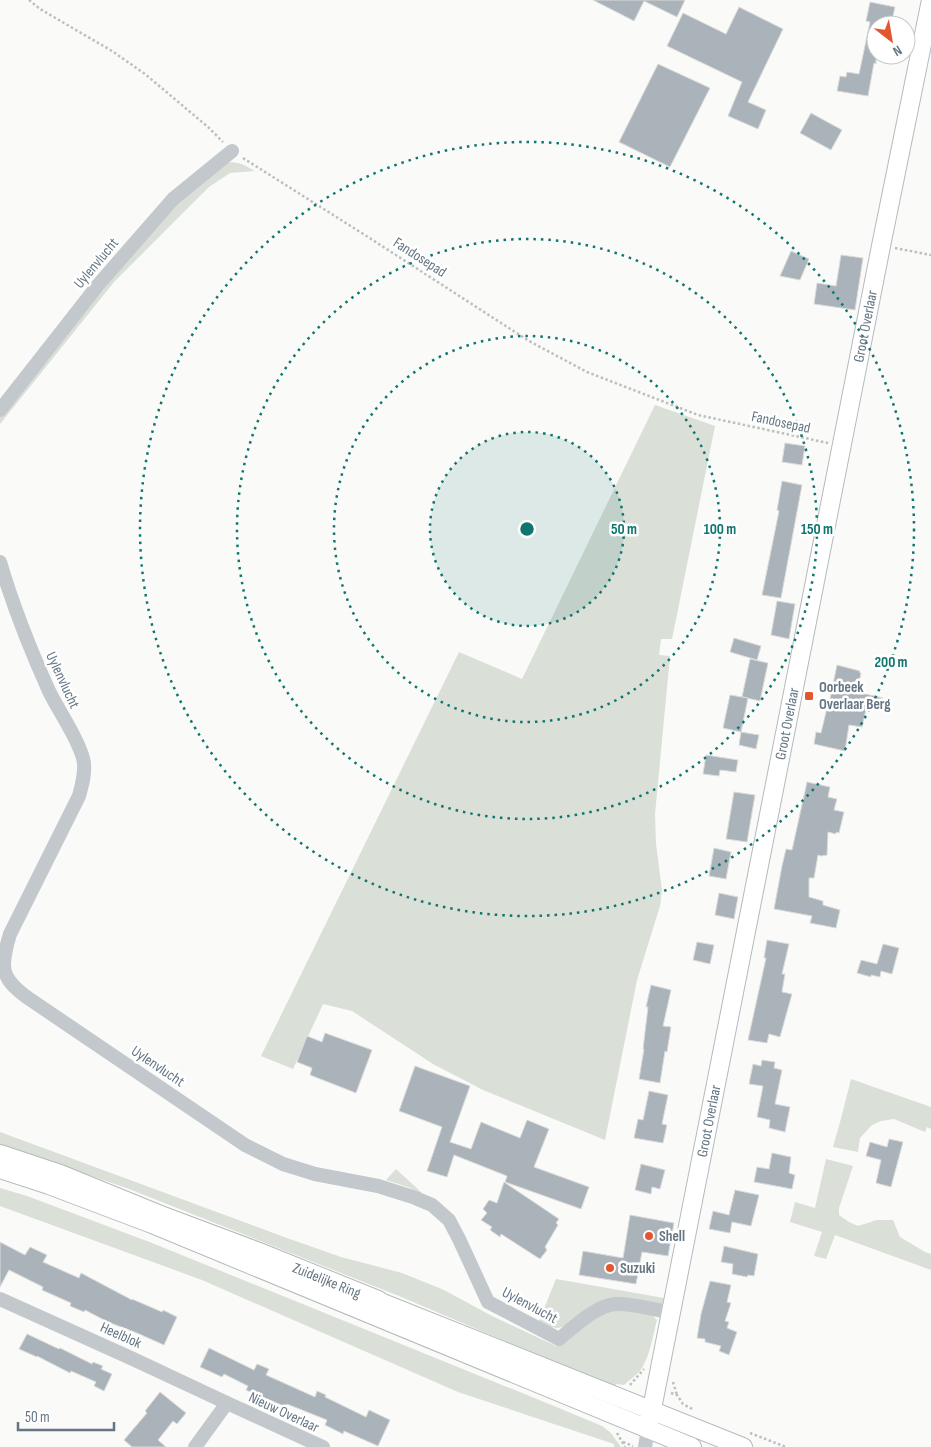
<svg xmlns="http://www.w3.org/2000/svg" width="931" height="1447" viewBox="0 0 931 1447" font-family="'Sofia Sans Condensed',sans-serif">
	<style>
		.green { fill: #dadfd7 }
		.building { fill: #aab3b9; stroke: #dcdcda }
		.lines { fill: none; stroke-linecap: round; stroke-linejoin: round }
		.major-casing { stroke: #b5babe; stroke-width: 20 }
		.highway-casing { stroke: #b4b9bd; stroke-width: 22 }
		.path { stroke: #bbbfc2; stroke-width: 2.5; stroke-dasharray: 2.5 2.5; stroke-linecap: butt }
		.minor { stroke: #c3c8cc; stroke-width: 14 }
		.major { stroke: #fff; stroke-width: 18 }
		.highway { stroke: #fff; stroke-width: 20 }
		.ring { fill: none; stroke: #0f766e; stroke-width: 2.5; stroke-dasharray: 2.5 5 }
		.poi-dot { fill: #e4572e; stroke: #fff; stroke-width: 2 }
		.labels { text-anchor: middle; stroke-width: 5; stroke-linejoin: round; paint-order: stroke }
		.street-label { font-size: 15px; fill: #657683; stroke: #fff }
		.poi-label { font-size: 15px; font-weight: bold; fill: #657683; stroke: #fff; text-anchor: start }
		.centre { fill: #0f766e; stroke: #fff; stroke-width: 2.5 }
		.ring-label { font-size: 15px; text-anchor: middle; font-weight: bold; fill: #0f766e; stroke: #fff; stroke-width: 5; stroke-linejoin: round; paint-order: stroke }
	</style>
	<rect width="100%" height="100%" fill="#fafaf8"/>
	<!-- green -->
	<g class="green">
		<polygon points="232,162 242,164 255,171 230,173 209,187 114,282 0,424 0,415 176,201 222,164"/>
		<polygon points="655,405 715,426 672,639 661,639 659,655 670,656 655,814 656,844 662,890 660,906 637,980 605,1140 483,1090 433,1064 352,1011 323,1004 293,1069 261,1056 459,652 522,679"/>
		<polygon points="851,1079 931,1107 931,1129 927,1127 925,1132 894,1119 881,1121 872,1125 860,1138 858,1152 833,1147 842,1115"/>
		<path d="M0,1132L287,1238L341,1257L402,1273L444,1290L490,1315L556,1346L594,1318L609,1310L621,1309L653,1316L657,1320C653,1335 649,1361 639,1372C634,1377 628,1381 624,1385L616,1384L615,1388L399,1296L129,1189L0,1144Z"/>
		<polygon points="826,1159 853,1166 839,1208 839,1215 849,1222 858,1226 877,1220 893,1220 900,1237 925,1252 931,1254 931,1270 835,1235 826,1259 814,1256 822,1232 790,1222 795,1202 815,1208"/>
		<polygon points="396,1169 423,1194 408,1187 386,1180"/>
		<polygon points="0,1188 27,1196 152,1243 554,1406 602,1426 611,1433 621,1447 614,1447 614,1444 458,1392 202,1280 0,1206"/>
		<polygon points="556,1279 664,1298 663,1303 660,1306 614,1299 566,1326 558,1328 549,1327 539,1321"/>
	</g>
	<!-- building -->
	<g class="building">
		<polygon points="593,0 685,0 677,17 644,1 634,21"/>
		<polygon points="870,2 895,7 891,25 876,25 876,64 874,63 868,96 837,91 840,76 846,77 847,72 859,74 870,22 866,21"/>
		<polygon points="739,7 783,29 748,102 766,110 758,129 728,116 742,82 667,46 683,13 726,34"/>
		<polygon points="658,64 710,88 670,167 619,142"/>
		<polygon points="811,113 842,130 831,150 800,133"/>
		<polygon points="791,251 809,259 800,280 780,276"/>
		<polygon points="841,255 863,258 855,310 814,304 817,283 836,286"/>
		<polygon points="785,443 805,446 802,465 782,462"/>
		<polygon points="782,481 802,485 781,598 762,595 779,511 777,510"/>
		<polygon points="777,601 795,604 789,639 771,635"/>
		<polygon points="734,638 761,646 757,660 730,652"/>
		<polygon points="750,659 768,663 760,701 742,697"/>
		<polygon points="837,665 860,671 859,672 861,673 857,692 883,698 881,708 867,705 862,727 849,725 845,751 814,744 816,732 821,733 827,708 828,708"/>
		<polygon points="730,695 748,698 741,732 723,728"/>
		<polygon points="741,732 759,735 756,749 739,745"/>
		<polygon points="706,755 738,760 736,772 720,770 719,776 703,774"/>
		<polygon points="807,782 830,787 828,797 837,799 834,810 844,812 839,833 836,832 836,834 828,832 827,855 821,856 818,855 814,878 809,878 809,897 823,901 823,905 840,910 836,928 810,923 812,916 774,909 782,866 786,849 792,850"/>
		<polygon points="734,792 755,795 747,842 726,839"/>
		<polygon points="714,848 731,852 726,879 709,876"/>
		<polygon points="719,893 738,897 734,919 715,915"/>
		<polygon points="767,940 789,944 782,974 785,974 782,992 792,994 780,1037 769,1034 767,1043 748,1040 766,958 764,958"/>
		<polygon points="697,942 714,945 710,964 693,960"/>
		<polygon points="883,944 899,948 892,974 881,971 880,977 871,975 871,977 857,973 861,960 877,964"/>
		<polygon points="651,985 671,990 663,1026 671,1027 667,1052 665,1051 660,1083 639,1079 644,1049 643,1049 648,1007 646,1007"/>
		<polygon points="325,1033 372,1050 356,1093 310,1075 312,1068 297,1062 307,1036 322,1042"/>
		<polygon points="762,1060 775,1062 774,1068 782,1070 775,1104 790,1107 785,1132 769,1128 770,1120 757,1117 763,1086 749,1084 753,1064 761,1066"/>
		<polygon points="415,1066 470,1086 450,1142 471,1149 481,1122 520,1138 527,1120 549,1129 534,1167 589,1187 581,1209 505,1182 507,1176 454,1155 447,1177 427,1171 442,1127 399,1111"/>
		<polygon points="649,1091 668,1095 662,1124 667,1125 663,1143 634,1138 638,1119 643,1120"/>
		<polygon points="889,1139 903,1142 891,1187 876,1183 881,1160 866,1156 870,1142 887,1147"/>
		<polygon points="772,1153 791,1157 789,1173 795,1175 792,1189 754,1182 757,1167 769,1169"/>
		<polygon points="641,1164 665,1170 660,1189 652,1187 651,1194 635,1190"/>
		<polygon points="504,1182 559,1219 556,1223 558,1225 545,1247 547,1250 540,1259 501,1234 500,1237 490,1230 492,1227 481,1220 487,1213 483,1209 489,1200 497,1203"/>
		<polygon points="735,1190 759,1195 751,1226 732,1222 730,1233 709,1229 713,1211 729,1215"/>
		<polygon points="630,1215 674,1223 668,1256 642,1252 636,1284 579,1275 583,1251 623,1258"/>
		<polygon points="0,1242 25,1255 30,1247 47,1255 43,1262 79,1278 81,1273 132,1300 132,1299 162,1312 163,1310 177,1317 164,1345 137,1333 108,1322 85,1310 84,1312 70,1306 71,1303 42,1290 43,1287 9,1270 0,1287"/>
		<polygon points="724,1246 758,1254 754,1276 748,1275 747,1277 732,1274 733,1264 721,1262"/>
		<polygon points="710,1281 731,1285 727,1302 731,1303 725,1321 729,1322 727,1328 737,1332 729,1355 719,1351 721,1346 705,1342 705,1339 697,1338 701,1314"/>
		<polygon points="27,1334 59,1349 60,1348 92,1364 93,1362 103,1366 101,1369 112,1374 104,1391 94,1386 96,1382 71,1371 70,1373 37,1356 37,1357 19,1349"/>
		<polygon points="209,1348 254,1370 257,1364 269,1369 266,1375 315,1397 317,1391 326,1395 325,1397 366,1417 369,1410 390,1420 378,1446 344,1431 343,1434 325,1425 327,1420 287,1404 286,1407 246,1390 248,1386 224,1374 222,1377 200,1367"/>
		<polygon points="160,1392 186,1413 177,1424 173,1421 158,1440 166,1447 132,1447 124,1440 147,1413 145,1411"/>
	</g>
	<g class="lines">
		<defs>
			<g id="major">
				<polyline points="0,1169 49,1185 152,1224 692,1447"/>
				<polyline points="378,1301 743,1447"/>
				<path id="s1" d="M648,1429L881,246L931,0"/>
			</g>
			<g id="highway">
				<path id="s2" d="M0,1155L60,1175L158,1215L259,1253L378,1301"/>
			</g>
		</defs>
		<!-- major casing -->
		<use href="#major" class="major-casing"/>
		<!-- highway casing -->
		<use href="#highway" class="highway-casing"/>
		<!-- path -->
		<g class="path">
			<polyline points="29,0 40,9 112,51 145,74 208,127 223,142"/>
			<polyline points="243,158 368,237 529,341 587,372 698,415 828,443"/>
			<polyline points="895,248 931,255"/>
			<polyline points="673,1382 677,1395"/>
			<polyline points="630,1385 644,1369"/>
			<polyline points="671,1393 677,1395 683,1404 694,1410"/>
			<polyline points="617,1433 625,1447"/>
			<polyline points="750,1433 786,1447"/>
			<polyline points="623,1442 633,1446"/>
		</g>
		<!-- minor -->
		<g class="minor">
			<polyline points="0,410 98,285 173,199 232,151"/>
			<path d="M0,562C13,606 30,649 49,691C58,710 81,743 84,763C85,775 82,785 79,796L10,934C0,967 0,978 28,998L245,1145L283,1164L315,1174L378,1186L413,1197L432,1205L449,1220L459,1239L488,1302L559,1339C574,1327 596,1305 616,1304C632,1303 654,1310 670,1312"/>
			<polyline points="0,1299 133,1359 227,1403"/>
			<polyline points="195,1447 227,1403 323,1447"/>
			<polyline points="645,1447 648,1429"/>
		</g>
		<!-- major -->
		<use href="#major" class="major"/>
		<!-- highway -->
		<use href="#highway" class="highway"/>
	</g>
	<!-- distance rings -->
	<circle cx="527" cy="529" r="97" fill="#0f766e" fill-opacity=".12"/>
	<g class="ring">
		<circle cx="527" cy="529" r="97"/>
		<circle cx="527" cy="529" r="193"/>
		<circle cx="527" cy="529" r="290"/>
		<circle cx="527" cy="529" r="387"/>
	</g>
	<!-- markers -->
	<g class="poi-dot">
		<rect x="804" y="691" width="10" height="10" rx="2.5"/>
		<circle cx="649" cy="1236" r="5"/>
		<circle cx="610" cy="1268" r="5"/>
	</g>
	<g class="labels">
		<!-- street labels -->
		<g class="street-label">
			<text transform="translate(420 257) rotate(33)" y="5">Fandosepad</text>
			<text transform="translate(96 263) rotate(-50)" y="5">Uylenvlucht</text>
			<text dy="5" stroke="none"><textPath href="#s1" startOffset="1124">Groot Overlaar</textPath></text>
			<text transform="translate(781 422) rotate(12)" y="5">Fandosepad</text>
			<text transform="translate(63 680) rotate(65)" y="5">Uylenvlucht</text>
			<text dy="5" stroke="none"><textPath href="#s1" startOffset="719">Groot Overlaar</textPath></text>
			<text transform="translate(158 1066) rotate(34)" y="5">Uylenvlucht</text>
			<text dy="5" stroke="none"><textPath href="#s1" startOffset="314">Groot Overlaar</textPath></text>
			<text dy="5" stroke="none"><textPath href="#s2" startOffset="350">Zuidelijke Ring</textPath></text>
			<text transform="translate(530 1305) rotate(28)" y="5">Uylenvlucht</text>
			<text transform="translate(121 1335) rotate(24)" y="5">Heelblok</text>
			<text transform="translate(284 1412) rotate(25)" y="5">Nieuw Overlaar</text>
		</g>
		<!-- poi labels -->
		<g class="poi-label">
			<text x="819" y="692">Oorbeek<tspan x="819" dy="17">Overlaar Berg</tspan></text>
			<text x="659" y="1241">Shell</text>
			<text x="620" y="1273">Suzuki</text>
		</g>
	</g>
	<circle cx="527" cy="529" r="8" class="centre"/>
	<g class="ring-label">
		<text x="624" y="534">50 m</text>
		<text x="720" y="534">100 m</text>
		<text x="817" y="534">150 m</text>
		<text x="891" y="667">200 m</text>
	</g>
	<!-- north arrow -->
	<g transform="translate(891 40) rotate(149)"><circle r="24" fill="#ffffff" stroke="#c1c8cd"/>
	<path d="M0-4L9 19L0 12L-9 19Z" fill="#e4572e"/>
	<text y="-8" font-size="14" font-weight="bold" text-anchor="middle" fill="#657683">N</text>
	</g>
	<!-- scale -->
	<path d="M18 1422v8h96v-8" fill="none" stroke="#657683" stroke-width="2.5"/>
	<text x="25" y="1422" font-size="15" fill="#657683" stroke="#ffffff" stroke-width="4" paint-order="stroke">50 m</text>
</svg>
